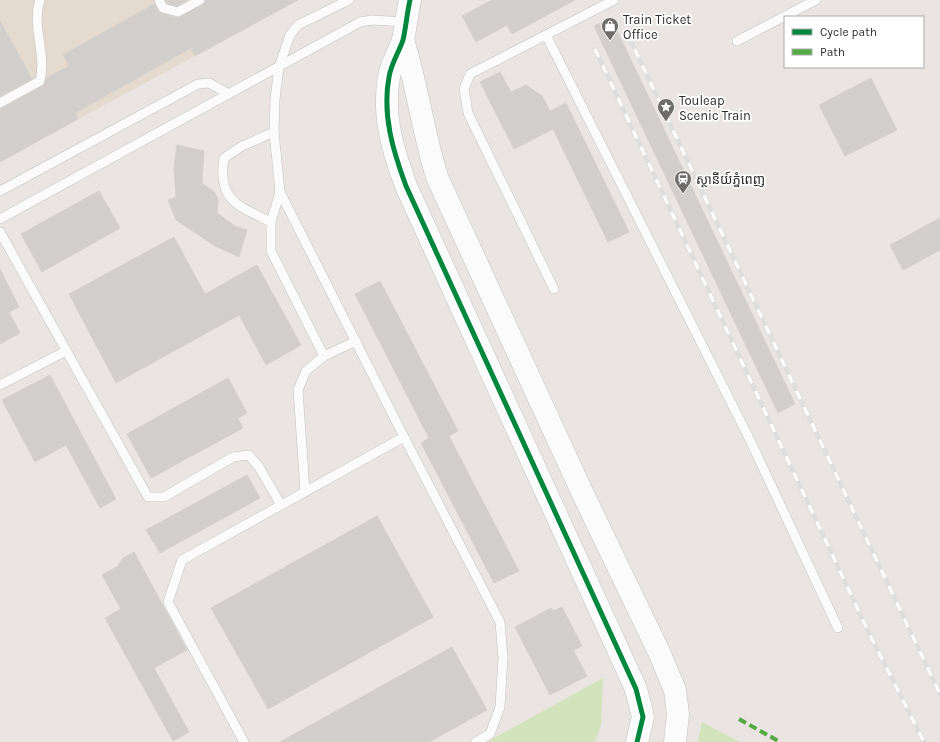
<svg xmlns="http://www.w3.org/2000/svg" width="940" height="742" viewBox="0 0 940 742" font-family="Karla,'Noto Sans Khmer',sans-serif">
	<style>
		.education { fill: #e5dad0 }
		.green { fill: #d3e4bc }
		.building { fill: #d1cecb; stroke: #d5d1ce }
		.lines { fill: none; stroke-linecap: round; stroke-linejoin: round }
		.lane-casing { stroke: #c2c1c1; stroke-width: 10 }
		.secondary-casing { stroke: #c2c1c1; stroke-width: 23 }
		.lane { stroke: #fcfbfb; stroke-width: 9 }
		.secondary { stroke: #fcfbfb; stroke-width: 22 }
		.rail-casing { stroke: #dededf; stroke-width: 4.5 }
		.rail { stroke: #fff; stroke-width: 3; stroke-dasharray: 9; stroke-linecap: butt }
		.quiet { stroke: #54ab44; stroke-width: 4; stroke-dasharray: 8 4; stroke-linecap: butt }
		.cycleway-casing { stroke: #fff; stroke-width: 8 }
		.cycleway { stroke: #00873e; stroke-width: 5 }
		.labels { text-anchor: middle; stroke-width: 3.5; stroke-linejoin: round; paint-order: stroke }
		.poi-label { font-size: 13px; fill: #2c2c2c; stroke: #fff; text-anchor: start }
	</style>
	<rect width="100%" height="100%" fill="#eae5e2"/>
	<!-- education -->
	<polygon class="education" points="0,0 298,0 0,162"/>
	<!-- green -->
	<g class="green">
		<polygon points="603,678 601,725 595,742 487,742"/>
		<polygon points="702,722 740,742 698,742"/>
	</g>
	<!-- building -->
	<g class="building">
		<polygon points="166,0 187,0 177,6 167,3"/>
		<polygon points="206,0 298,0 195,56 191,48 75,113 78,119 0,162 0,109 43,86 46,78 69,66 63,55 154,4 159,13 177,18 203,5"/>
		<polygon points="492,0 575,0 512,34 507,25 476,42 462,16"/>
		<polygon points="611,18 795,404 778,413 594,26"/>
		<polygon points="0,21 32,79 0,96"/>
		<polygon points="500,72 511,92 526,85 542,96 550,111 566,103 629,232 608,242 553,129 514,149 480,82"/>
		<polygon points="871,78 897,130 845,156 819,105"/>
		<polygon points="177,145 204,151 202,183 215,193 218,199 217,213 235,226 247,230 239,257 215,246 176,220 168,200 176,197 174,168"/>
		<polygon points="99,191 120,228 42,272 21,234"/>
		<polygon points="940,218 940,250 903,270 890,245"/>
		<polygon points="174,237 205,294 257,265 301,345 266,365 239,315 116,383 69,294"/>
		<polygon points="0,269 19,307 9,312 20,333 0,344"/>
		<polygon points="380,281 458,431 449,436 519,571 494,583 421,443 429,438 355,294"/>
		<polygon points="50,375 116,499 100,508 66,445 35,462 2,400"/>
		<polygon points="228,378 247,413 238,418 243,428 151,478 127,434"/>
		<polygon points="247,475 260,498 160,553 146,530"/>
		<polygon points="377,516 433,617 268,709 211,608"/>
		<polygon points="134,552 187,650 154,668 189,732 173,741 105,618 121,609 102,575 118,566 122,559"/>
		<polygon points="562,607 582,646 573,650 587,676 550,695 515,627 551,608 553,611"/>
		<polygon points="452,647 487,710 429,742 280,742"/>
	</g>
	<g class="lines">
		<defs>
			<g id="lane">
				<polyline points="159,0 163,8 178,12 200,0"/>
				<polyline points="546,35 750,440 838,628"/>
				<polyline points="737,41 816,0"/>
				<path d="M0,103L40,81C47,54 31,26 40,0"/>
				<polyline points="0,191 198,84 209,83 229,94"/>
				<polyline points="280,192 404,437"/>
				<polyline points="0,219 360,22 372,20 406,22"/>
				<path d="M271,222C238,206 217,200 224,158L242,146L274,132"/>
				<polyline points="0,232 148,497 164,497 233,457 249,455 259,467 281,505"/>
				<polyline points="554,289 468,113 464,89 470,74 614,0"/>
				<polyline points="324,356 271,251 271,222 280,192 274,132 275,99 279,67 290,35 298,25 349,0"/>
				<polyline points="0,385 66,351"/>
				<polyline points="305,491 298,390 306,371 324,356 356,341"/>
				<polyline points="244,742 168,602 182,560 404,437 500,622 503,657 500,707 490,734 476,742"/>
			</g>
			<g id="secondary">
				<path d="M410,0C407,13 406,27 403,40C399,52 391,64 389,77C382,115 393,151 406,186L636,689L643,717L637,742"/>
				<path d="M403,40C417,85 423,131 437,177L583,494L659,652L675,690L678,714L675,742"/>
			</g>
		</defs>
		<!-- lane casing -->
		<use href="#lane" class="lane-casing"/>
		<!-- secondary casing -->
		<use href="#secondary" class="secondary-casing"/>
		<!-- lane -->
		<use href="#lane" class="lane"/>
		<!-- secondary -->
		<use href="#secondary" class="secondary"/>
		<defs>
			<g id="rail">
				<polyline points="627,33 940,694"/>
				<polyline points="595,49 869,633 924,742"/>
			</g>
		</defs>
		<!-- rail casing -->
		<use href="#rail" class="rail-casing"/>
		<!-- rail -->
		<use href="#rail" class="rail"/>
		<!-- quiet -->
		<polyline class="quiet" points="739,719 780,742"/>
		<defs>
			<path id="cycleway" d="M410,0C407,13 406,27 403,40C399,52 391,64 389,77C382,115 393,151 406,186L636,689L643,717L637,742"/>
		</defs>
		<!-- cycleway casing -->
		<use href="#cycleway" class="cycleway-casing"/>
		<!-- cycleway -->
		<use href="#cycleway" class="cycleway"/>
	</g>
	<!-- icons -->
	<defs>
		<symbol id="shop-pin" viewBox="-11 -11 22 30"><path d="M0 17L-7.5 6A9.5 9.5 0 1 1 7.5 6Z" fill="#6e6d6c" stroke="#fff"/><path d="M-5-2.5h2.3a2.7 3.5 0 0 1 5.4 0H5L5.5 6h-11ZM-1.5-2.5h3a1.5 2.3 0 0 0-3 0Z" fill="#fff"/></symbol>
		<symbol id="sight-pin" viewBox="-11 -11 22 30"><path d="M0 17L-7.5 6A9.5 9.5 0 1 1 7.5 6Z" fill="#6e6d6c" stroke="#fff"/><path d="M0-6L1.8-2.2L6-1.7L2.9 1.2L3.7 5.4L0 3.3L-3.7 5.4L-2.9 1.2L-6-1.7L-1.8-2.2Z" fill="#fff"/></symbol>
		<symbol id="station-pin" viewBox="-11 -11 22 30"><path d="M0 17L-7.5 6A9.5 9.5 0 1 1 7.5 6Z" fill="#6e6d6c" stroke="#fff"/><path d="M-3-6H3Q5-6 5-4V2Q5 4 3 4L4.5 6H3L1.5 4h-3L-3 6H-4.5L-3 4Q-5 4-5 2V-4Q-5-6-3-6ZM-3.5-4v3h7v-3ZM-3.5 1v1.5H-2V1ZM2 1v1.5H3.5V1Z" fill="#fff"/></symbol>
	</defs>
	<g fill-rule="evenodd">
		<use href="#shop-pin" x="600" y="16" width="20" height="27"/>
		<use href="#sight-pin" x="656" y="97" width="20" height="27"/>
		<use href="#station-pin" x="673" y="169" width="20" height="27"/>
	</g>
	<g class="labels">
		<!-- poi labels -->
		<g class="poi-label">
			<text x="623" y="24">Train Ticket<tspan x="623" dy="15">Office</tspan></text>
			<text x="679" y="105">Touleap<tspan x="679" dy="15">Scenic Train</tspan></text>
			<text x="696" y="184">ស្ថានីយ៍ភ្នំពេញ</text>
		</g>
	</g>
	<!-- legend -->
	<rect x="784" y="16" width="140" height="52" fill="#ffffff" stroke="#ababab"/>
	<rect x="792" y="29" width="20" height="6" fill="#00873e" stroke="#ababab"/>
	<text x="820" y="36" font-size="12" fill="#2c2c2c">Cycle path</text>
	<rect x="792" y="49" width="20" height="6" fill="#54ab44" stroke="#ababab"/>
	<text x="820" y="56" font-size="12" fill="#2c2c2c">Path</text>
</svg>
